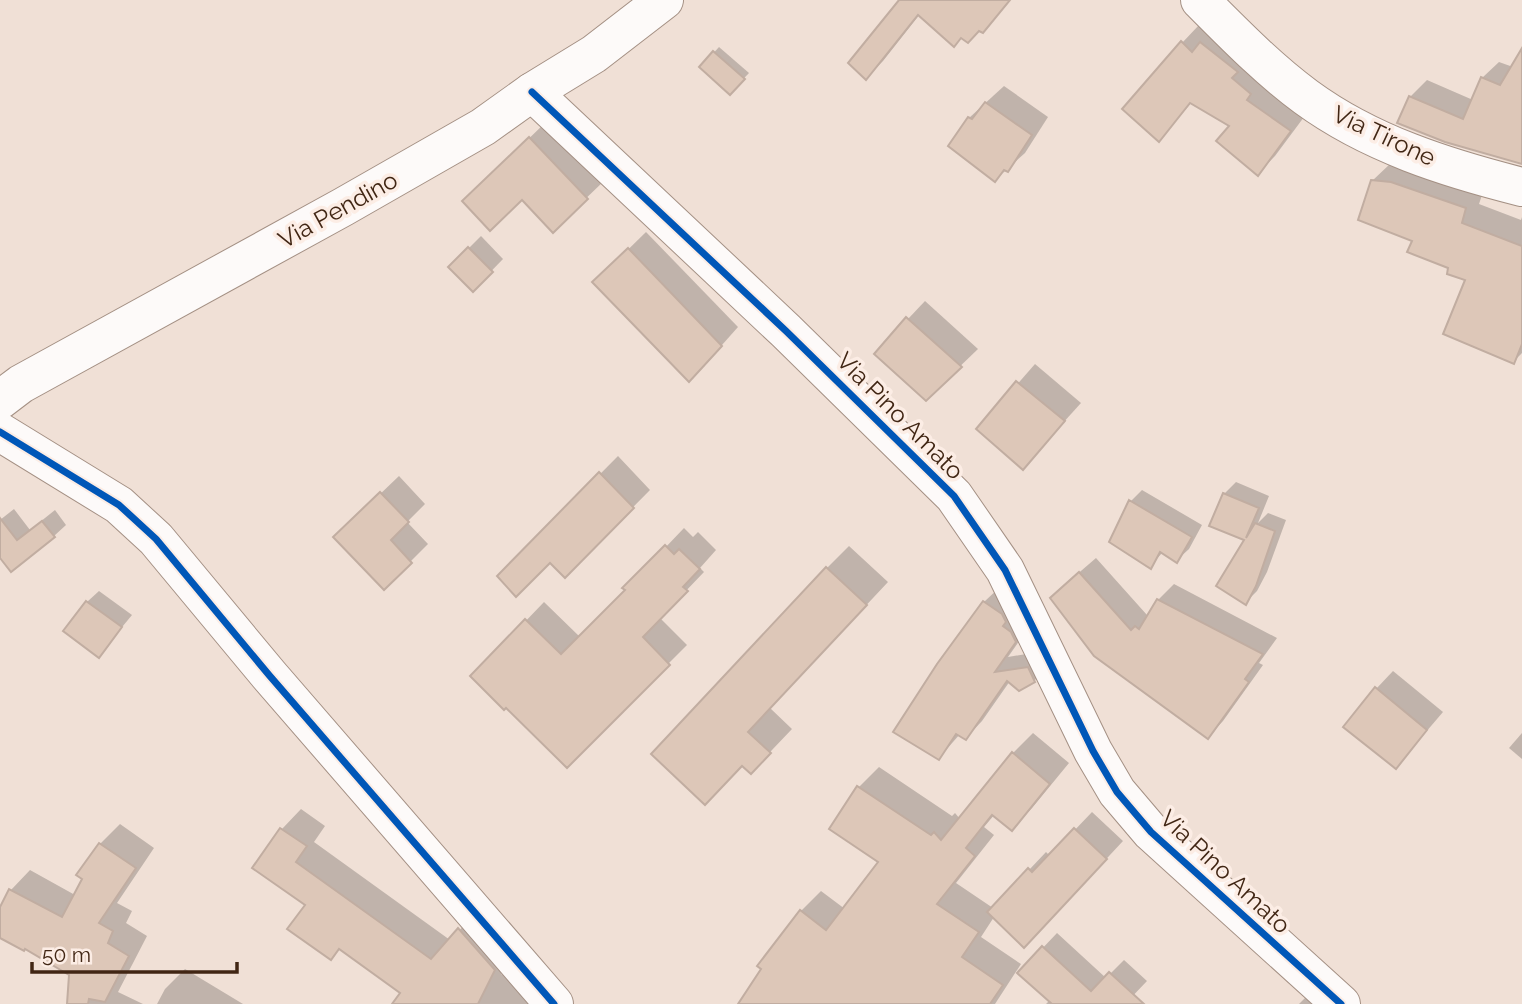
<svg xmlns="http://www.w3.org/2000/svg" width="1522" height="1004" viewBox="0 0 1522 1004" font-family="Raleway,sans-serif">
	<style>
		.shadow { fill: #0003 }
		.building { fill: #ddc7b8; stroke: #c1ada1; stroke-width: 2 }
		.lines { fill: none; stroke-linecap: round; stroke-linejoin: round }
		.minor-casing { stroke: #a49084; stroke-width: 40 }
		.minor { stroke: #fdfaf9; stroke-width: 38 }
		.cycleway-casing { stroke: #fcede5; stroke-width: 11 }
		.cycleway { stroke: #0057b8; stroke-width: 7 }
		.labels { text-anchor: middle; stroke-width: 7; stroke-linejoin: round; paint-order: stroke }
		.street-label { font-size: 24px; fill: #412614; stroke: #fcede5 }
	</style>
	<rect width="100%" height="100%" fill="#f0e0d6"/>
	<!-- shadow -->
	<g class="shadow">
		<polygon points="901,0 957,0 920,14 883,61 866,78"/>
		<polygon points="1199,25 1307,113 1275,156 1258,173 1232,126 1192,102 1159,140 1182,43"/>
		<polygon points="719,47 749,73 730,93 701,67"/>
		<polygon points="1522,52 1522,162 1410,97 1427,80 1473,100 1482,78 1499,62 1513,67"/>
		<polygon points="1004,86 1048,117 1025,153 995,180 969,118"/>
		<polygon points="547,121 604,181 553,230 523,198 482,184"/>
		<polygon points="1391,163 1484,189 1479,204 1521,220 1522,217 1522,353 1513,362 1468,279 1414,240 1372,181"/>
		<polygon points="646,232 738,327 706,363 595,282"/>
		<polygon points="481,236 503,259 473,290 450,267"/>
		<polygon points="925,301 978,349 926,399 908,319"/>
		<polygon points="1035,364 1081,403 1023,467 978,429"/>
		<polygon points="618,456 650,490 565,576 550,560 499,576"/>
		<polygon points="399,476 425,504 407,522 428,544 384,588 353,520"/>
		<polygon points="1236,482 1269,496 1258,523 1268,513 1286,520 1267,572 1257,591 1245,603 1247,540 1224,494"/>
		<polygon points="1142,490 1202,525 1189,549 1177,560 1163,552 1150,566 1131,501"/>
		<polygon points="14,509 30,530 55,510 66,525 54,536 0,556 0,520"/>
		<polygon points="684,528 693,537 698,532 716,550 700,568 704,572 660,618 687,645 567,765 473,676 544,602 580,637"/>
		<polygon points="849,546 888,582 770,708 792,729 751,772 743,764 705,803 827,568"/>
		<polygon points="1096,558 1147,615 1158,600 1174,584 1277,638 1259,663 1263,665 1223,721 1208,737 1067,583"/>
		<polygon points="1001,586 1031,624 1008,657 1044,651 1051,664 1034,681 1010,681 982,721 966,738 960,734 939,758 984,602"/>
		<polygon points="99,591 132,615 99,655 87,602"/>
		<polygon points="1393,671 1443,712 1396,767 1376,689"/>
		<polygon points="1033,733 1069,763 1032,808 1012,828 995,814 984,827 994,835 956,883 993,908 1046,852 1050,856 1092,812 1123,841 1042,928 994,917 981,937 1021,964 995,1004 740,1004 801,911 821,891 845,909 881,862 859,787 879,767 952,816 955,813 960,819 1013,753"/>
		<polygon points="1522,733 1522,759 1509,748"/>
		<polygon points="301,809 325,826 314,842 450,940 479,910 514,949 501,974 563,1004 394,1004 402,992 341,948 330,958 307,904 255,868 282,829"/>
		<polygon points="120,824 154,848 117,903 132,911 126,923 147,936 118,992 143,1004 68,1004 71,974 25,947 0,936 0,911 11,890 30,870 75,895 100,844"/>
		<polygon points="1057,933 1106,978 1124,960 1147,981 1125,1004 1046,1004 1050,1000 1020,972"/>
		<polygon points="185,969 243,1004 157,1004 165,989"/>
		<polygon points="1308,995 1316,1004 1299,1004"/>
	</g>
	<!-- building -->
	<g class="building">
		<polygon points="899,0 1010,0 983,33 979,31 968,43 961,38 954,47 918,15 866,80 848,63"/>
		<polygon points="1181,41 1192,52 1200,42 1238,72 1232,78 1251,94 1247,100 1291,131 1258,176 1216,141 1229,126 1190,103 1159,142 1122,109"/>
		<polygon points="1522,48 1522,164 1445,142 1397,123 1409,96 1463,119 1481,77 1500,85"/>
		<polygon points="713,51 745,79 730,95 699,67"/>
		<polygon points="985,102 1032,135 1008,172 1004,170 995,182 948,146 968,117 972,119"/>
		<polygon points="529,137 588,199 553,233 522,200 490,231 462,201"/>
		<polygon points="1371,180 1391,182 1466,208 1462,223 1522,246 1522,344 1514,364 1443,334 1465,280 1447,274 1448,268 1407,252 1412,241 1358,220"/>
		<polygon points="468,247 493,272 473,292 448,267"/>
		<polygon points="628,248 722,346 689,382 592,282"/>
		<polygon points="906,317 962,367 926,401 874,354"/>
		<polygon points="1016,381 1065,421 1023,470 976,429"/>
		<polygon points="599,472 634,508 565,578 550,563 516,597 497,576"/>
		<polygon points="380,492 409,522 391,540 412,563 384,590 333,537"/>
		<polygon points="1223,493 1259,508 1246,538 1255,523 1275,531 1256,586 1246,605 1216,586 1244,540 1209,526"/>
		<polygon points="1129,500 1192,537 1177,563 1160,552 1151,569 1109,542"/>
		<polygon points="0,518 17,540 42,521 55,537 11,572 0,558"/>
		<polygon points="665,545 674,554 679,549 700,569 683,587 688,591 643,637 670,665 567,768 506,708 504,710 470,676 525,619 561,654 625,590 622,588"/>
		<polygon points="826,567 867,605 748,732 771,753 751,774 742,766 705,805 651,754"/>
		<polygon points="1079,572 1131,630 1135,626 1139,629 1157,599 1263,654 1245,679 1249,682 1208,739 1094,656 1050,598"/>
		<polygon points="86,601 122,627 99,658 63,631"/>
		<polygon points="983,601 1002,614 1006,622 1003,626 1011,632 1016,642 995,672 1028,667 1035,682 1019,691 1007,681 966,740 956,734 939,760 893,732 937,664"/>
		<polygon points="1375,687 1427,730 1396,769 1343,727"/>
		<polygon points="1012,752 1050,784 1012,831 992,815 966,848 975,856 937,904 979,932 962,957 1003,985 990,1004 738,1004 761,969 757,966 800,910 826,930 878,862 829,829 857,786 931,835 934,832 941,840"/>
		<polygon points="280,828 307,846 296,862 431,959 458,928 495,970 478,1004 392,1004 400,993 339,949 331,960 287,929 305,905 252,868"/>
		<polygon points="1074,828 1107,859 1024,948 987,912 1028,868 1032,872"/>
		<polygon points="99,843 136,868 99,923 113,931 108,943 129,956 105,1002 89,999 88,1004 67,1004 69,975 25,949 24,951 0,938 0,907 9,889 62,917 82,879 76,875"/>
		<polygon points="1042,946 1091,991 1109,972 1144,1004 1052,1004 1017,973"/>
	</g>
	<g class="lines">
		<defs>
			<g id="minor">
				<path d="M1200,0C1234,34 1268,69 1306,97C1370,144 1447,168 1522,187"/>
				<polyline points="532,92 786,331 954,496 1005,570 1093,751 1117,792 1151,832 1341,1004"/>
				<polyline points="0,400 21,384 343,207 483,127 532,92 594,54 664,0"/>
				<polyline points="0,432 119,505 156,539 269,675 554,1004"/>
			</g>
		</defs>
		<!-- minor casing -->
		<use href="#minor" class="minor-casing"/>
		<!-- minor -->
		<use href="#minor" class="minor"/>
		<defs>
			<g id="cycleway">
				<polyline points="532,92 786,331 954,496 1005,570 1093,751 1117,792 1151,832 1341,1004"/>
				<polyline points="0,432 119,505 156,539 269,675 554,1004"/>
			</g>
		</defs>
		<!-- cycleway casing -->
		<use href="#cycleway" class="cycleway-casing"/>
		<!-- cycleway -->
		<use href="#cycleway" class="cycleway"/>
	</g>
	<g class="labels">
		<!-- street labels -->
		<g class="street-label">
			<text transform="translate(1384 136) rotate(25)" y="8">Via Tirone</text>
			<text transform="translate(338 210) rotate(-29)" y="8">Via Pendino</text>
			<text transform="translate(900 416) rotate(45)" y="8">Via Pino Amato</text>
			<text transform="translate(1225 872) rotate(43)" y="8">Via Pino Amato</text>
		</g>
	</g>
	<!-- scale -->
	<path d="M32 962v10h205v-10" fill="none" stroke="#412614" stroke-width="3.5"/>
	<text x="42" y="962" font-size="21" fill="#412614" stroke="#fcede5" stroke-width="5" paint-order="stroke">50 m</text>
</svg>
